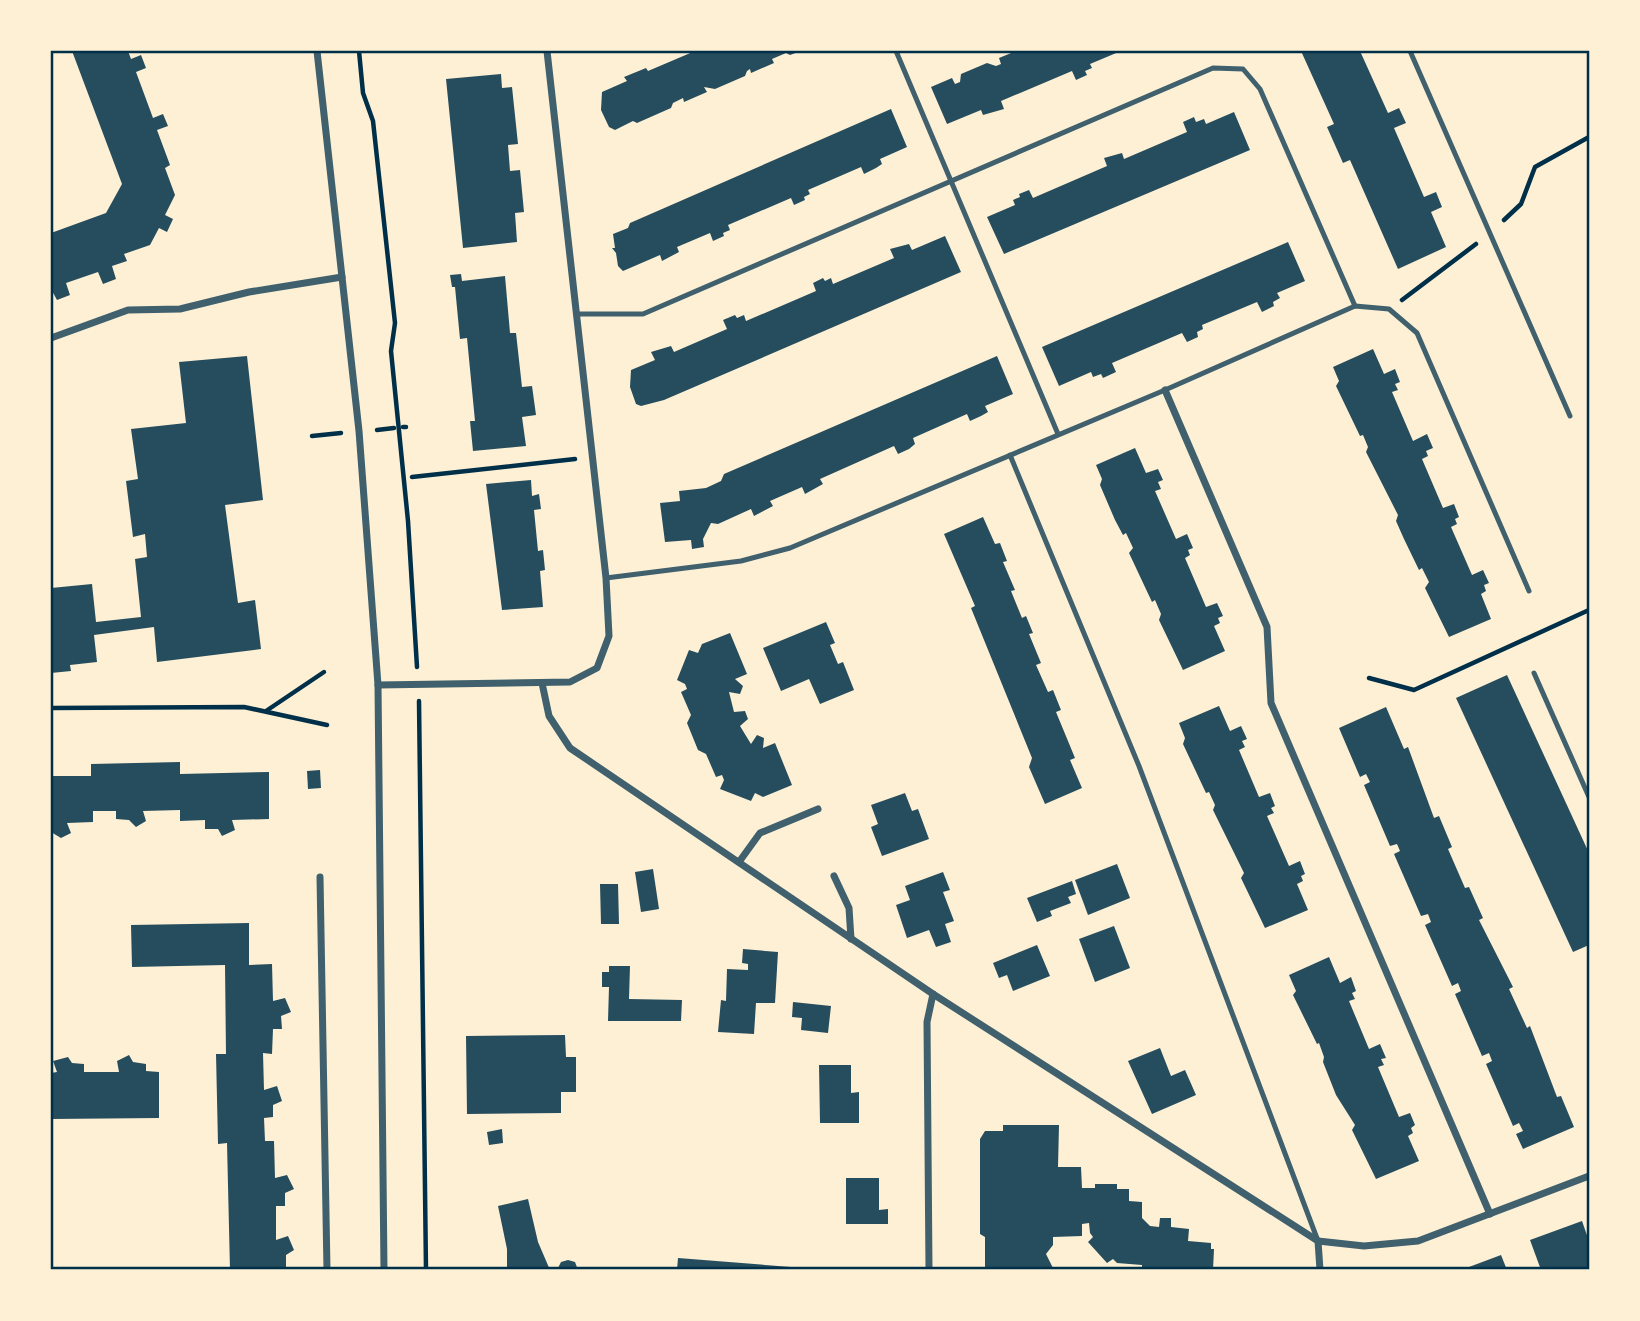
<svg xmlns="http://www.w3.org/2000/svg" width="1640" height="1321" viewBox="0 0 1640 1321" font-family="'Crimson Pro',serif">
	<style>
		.building { fill: #264d5e }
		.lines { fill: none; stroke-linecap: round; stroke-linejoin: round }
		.path { stroke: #003049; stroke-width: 4.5 }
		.service { stroke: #3f606c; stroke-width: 5 }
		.minor { stroke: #3f606c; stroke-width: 7 }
		.neatline { fill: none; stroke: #003049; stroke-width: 2.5 }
	</style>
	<rect width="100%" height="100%" fill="#fdf0d5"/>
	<!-- building -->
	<g class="building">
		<polygon points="72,51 128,51 131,59 141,55 146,68 136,72 153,118 163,114 168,126 157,130 170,165 165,168 175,195 165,215 173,219 167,232 159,228 150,245 124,254 127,261 112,266 116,279 103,284 98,272 66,283 70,295 57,300 51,289 51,233 106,213 122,184"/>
		<polygon points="695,51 801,51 790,55 786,53 772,59 774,63 751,73 750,69 747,71 745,76 715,89 704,87 707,92 684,102 683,98 673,103 671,108 637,123 633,121 615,130 609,127 601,110 602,92 627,81 624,77 646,68 648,71"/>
		<polygon points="1016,51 1121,51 1090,64 1092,68 1085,71 1087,75 1076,80 1072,71 1001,101 1004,109 983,115 981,110 947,124 931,87 952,78 955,84 960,82 961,74 987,63 996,66 1001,64 999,58"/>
		<polygon points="1301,51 1360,51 1388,113 1399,108 1406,123 1394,128 1424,197 1436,192 1442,207 1431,212 1446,247 1398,269 1350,160 1343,163 1327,127 1334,124"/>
		<polygon points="501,74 502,88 512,87 518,144 508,145 510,171 520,170 524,212 515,213 517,242 463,248 446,79"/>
		<polygon points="891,109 907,147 880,159 882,164 876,168 864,174 861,167 808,190 810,194 804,197 805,200 794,205 791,198 728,225 730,230 723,233 724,236 713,241 710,233 677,247 679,252 662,261 660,255 623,271 618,266 616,253 612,248 615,248 613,234 628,228 630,223"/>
		<polygon points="1234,112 1250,150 1004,254 987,217 1015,205 1013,200 1020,197 1019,194 1029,190 1033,198 1107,166 1104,158 1122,153 1124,159 1187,132 1183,122 1194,117 1196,122 1204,119 1206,124"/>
		<polygon points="945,236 961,272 664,400 641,406 636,404 630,387 631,370 655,360 651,352 671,346 674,352 727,329 723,320 735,315 737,318 744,315 746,321 816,291 813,283 823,278 825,281 831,278 833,284 894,258 890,249 909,244 912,250"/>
		<polygon points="1288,242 1305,281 1277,293 1280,298 1273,302 1274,306 1262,312 1257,302 1202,325 1203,329 1197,332 1198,337 1187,342 1182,333 1112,363 1116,372 1103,378 1101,374 1093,377 1091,372 1059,386 1042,347"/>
		<polygon points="461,274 462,281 505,276 510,333 516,333 522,387 532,386 536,415 522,417 526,446 473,451 470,421 475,421 467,338 460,339 455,287 452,287 450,275"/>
		<polygon points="1373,349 1384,374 1395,369 1400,382 1395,384 1398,390 1392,392 1413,441 1427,434 1433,448 1426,451 1428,456 1422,459 1443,508 1454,504 1459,517 1455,519 1457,524 1451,527 1472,575 1483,570 1489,583 1484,585 1486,591 1481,594 1491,619 1449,637 1425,588 1429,582 1422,568 1419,570 1404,539 1396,521 1398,515 1366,452 1368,447 1363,435 1360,436 1336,386 1339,381 1333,367"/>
		<polygon points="247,356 263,500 225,505 238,603 255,600 261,649 157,662 154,627 94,635 97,662 70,665 71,671 51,673 51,588 92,584 96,622 141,617 135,559 147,557 145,534 133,537 126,481 138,479 131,429 186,423 179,362"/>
		<polygon points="997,356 1013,394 985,406 988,412 981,416 970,421 967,414 913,438 915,444 909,449 898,454 894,446 820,479 823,484 805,494 802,487 770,501 773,506 754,516 751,509 718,524 711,523 703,539 704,547 692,549 691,540 665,542 660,503 680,501 679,491 706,488 721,481 724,474"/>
		<polygon points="1135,448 1146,473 1158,469 1163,480 1158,482 1161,489 1155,491 1176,539 1187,534 1193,548 1188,550 1190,555 1185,558 1206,607 1217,603 1223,616 1218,618 1220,623 1214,626 1225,651 1183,670 1159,620 1161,614 1155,600 1152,602 1129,553 1133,548 1126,533 1123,535 1115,520 1100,485 1102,479 1096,465"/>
		<polygon points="531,480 532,496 539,494 541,509 534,510 538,551 543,550 545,570 540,571 543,607 502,610 486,484"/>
		<polygon points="983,517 995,544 1000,543 1007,561 1003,562 1015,590 1011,591 1022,618 1026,616 1033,633 1029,634 1041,663 1036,665 1048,692 1053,690 1061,710 1056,712 1075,758 1070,760 1082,788 1045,804 1029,767 1032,758 971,608 975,606 944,534"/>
		<polygon points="826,622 835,643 830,645 838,664 843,662 854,690 820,704 809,679 781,691 763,648"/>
		<polygon points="730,633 747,674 735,679 743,686 740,694 729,692 734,712 745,711 748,719 740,726 751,744 757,735 764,738 763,748 775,743 792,785 763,797 755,793 751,801 720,789 724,780 722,775 716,777 706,754 698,750 687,723 691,715 681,692 687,689 685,684 677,680 689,650 698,653 702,644"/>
		<polygon points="1507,675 1589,853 1589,945 1573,952 1456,698"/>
		<polygon points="1219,706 1230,731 1241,726 1247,739 1242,741 1245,747 1239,750 1259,797 1270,793 1275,806 1271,808 1274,813 1267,816 1289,866 1300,861 1305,874 1301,876 1303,881 1297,884 1308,910 1265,928 1241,878 1244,873 1213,810 1215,805 1209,792 1206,793 1183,744 1185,738 1179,723"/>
		<polygon points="1386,707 1404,749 1408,747 1434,818 1439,816 1452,847 1448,849 1465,888 1469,887 1483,918 1479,920 1513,987 1509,989 1527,1028 1530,1026 1557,1097 1561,1096 1574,1127 1523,1149 1516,1134 1523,1131 1519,1123 1513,1126 1486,1064 1492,1061 1489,1053 1482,1056 1455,994 1461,991 1458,983 1452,986 1425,925 1431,922 1428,914 1421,916 1394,854 1400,851 1397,844 1390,846 1364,785 1370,782 1366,774 1360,777 1339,728"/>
		<polygon points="180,762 180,774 269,772 269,819 232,820 235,830 222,836 218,829 205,829 205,820 180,821 180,810 143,811 146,821 136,827 129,820 116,819 116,811 93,811 93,822 67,823 71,833 61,838 51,832 51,776 91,776 91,764"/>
		<polygon points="320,770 321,788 308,789 307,771"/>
		<polygon points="905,793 912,811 918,809 929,839 882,856 871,827 878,824 871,805"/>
		<polygon points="1117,864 1130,898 1088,915 1075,880"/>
		<polygon points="653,869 659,909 641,912 635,872"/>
		<polygon points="943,872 950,890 943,892 954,921 945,924 951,942 936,947 929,930 907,938 896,905 910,900 905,886"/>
		<polygon points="1072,881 1076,894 1068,897 1071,903 1050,911 1052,916 1037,922 1027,898"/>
		<polygon points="600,884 618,884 619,924 601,924"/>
		<polygon points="249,923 249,965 272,964 273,1001 285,998 291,1012 281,1016 282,1029 273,1029 272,1054 263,1053 264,1090 277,1086 282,1101 273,1105 273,1117 264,1118 265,1141 274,1141 275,1178 287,1175 294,1189 285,1193 285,1206 276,1206 276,1240 288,1236 294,1250 286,1255 286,1267 276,1270 230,1270 227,1143 218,1144 216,1054 226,1054 225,965 132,967 131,925"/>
		<polygon points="1114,926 1130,968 1095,982 1079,939"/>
		<polygon points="1037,945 1050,976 1013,991 1007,975 999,978 993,963"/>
		<polygon points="743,949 778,952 775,1003 756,1003 754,1034 718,1032 721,1000 726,1001 727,969 748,970 748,964 742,963"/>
		<polygon points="1329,957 1340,983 1351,977 1356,991 1352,993 1355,999 1349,1001 1369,1049 1380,1044 1386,1058 1381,1059 1384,1065 1378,1067 1399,1117 1410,1113 1415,1125 1411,1128 1413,1133 1408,1136 1419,1161 1376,1179 1352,1130 1355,1125 1336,1095 1323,1062 1324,1057 1319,1043 1317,1044 1293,995 1296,991 1289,975"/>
		<polygon points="609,966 630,966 629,999 682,1000 681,1021 608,1021 609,987 602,987 602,972 609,972"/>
		<polygon points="793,1002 831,1006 828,1033 801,1030 802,1018 792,1017"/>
		<polygon points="565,1035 566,1057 576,1057 576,1092 561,1092 561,1113 467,1114 466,1036"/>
		<polygon points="1160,1048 1171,1076 1185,1070 1196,1095 1152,1114 1128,1061"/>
		<polygon points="129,1055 133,1062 146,1064 146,1071 159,1072 159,1118 51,1119 51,1073 57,1072 53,1061 68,1057 72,1063 84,1064 84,1072 119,1072 117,1061"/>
		<polygon points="819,1065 851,1065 851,1093 859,1092 859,1123 820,1123"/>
		<polygon points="1003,1125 1059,1125 1058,1167 1081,1167 1082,1188 1095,1188 1095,1184 1117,1184 1117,1189 1129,1189 1129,1201 1142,1202 1142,1218 1150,1226 1159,1227 1160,1218 1171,1218 1171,1227 1189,1229 1188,1241 1211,1243 1211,1249 1214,1249 1213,1270 1142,1270 1142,1265 1117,1263 1113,1259 1107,1263 1088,1242 1093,1237 1090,1233 1089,1223 1082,1224 1082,1236 1053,1237 1053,1245 1046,1254 1053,1268 1062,1267 1062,1270 980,1270 985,1267 985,1237 980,1234 980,1139 985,1131 1003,1131"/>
		<polygon points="502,1129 503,1143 489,1145 487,1132"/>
		<polygon points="846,1178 879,1178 879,1210 888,1209 888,1224 846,1224"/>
		<polygon points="528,1199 538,1242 550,1270 507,1270 507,1249 498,1206"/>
		<polygon points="1582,1221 1589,1241 1589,1270 1541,1270 1530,1240"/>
		<polygon points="1501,1255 1507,1270 1461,1270"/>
		<polygon points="678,1258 804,1268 804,1270 677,1270"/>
		<polygon points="568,1260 575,1262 578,1270 557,1270 561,1262"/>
	</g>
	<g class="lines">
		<!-- path -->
		<g class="path">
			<polyline points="359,51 363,93 373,121 395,323 391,351 408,521 417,667"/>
			<polyline points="1504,220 1521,204 1535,167 1589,137"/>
			<polyline points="1402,300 1476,244"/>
			<polyline points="403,427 406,427"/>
			<polyline points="377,430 394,428"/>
			<polyline points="312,436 341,433"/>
			<polyline points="412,477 575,459"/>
			<polyline points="1369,678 1414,690 1589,610"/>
			<polyline points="419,701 426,1270"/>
			<polyline points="51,708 244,707 327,725"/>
			<polyline points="266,711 324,672"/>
		</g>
		<!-- service -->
		<g class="service">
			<polyline points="896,51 1058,434"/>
			<polyline points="1410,51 1570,416"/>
			<polyline points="577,314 643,314 1213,68 1243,69 1260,89 1355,306"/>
			<polyline points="1010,455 1139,766 1318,1241"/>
			<polyline points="606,578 741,561 790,548 1165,390 1355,306 1389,309 1417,333 1529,591"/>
			<polyline points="1534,673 1589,797"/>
		</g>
		<!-- minor -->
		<g class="minor">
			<polyline points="317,51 359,431 378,685 384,1270"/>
			<polyline points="51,338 128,310 180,309 249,292 342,277"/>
			<polyline points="1165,390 1267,627 1271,703 1490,1214"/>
			<polyline points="542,683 549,716 570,748 933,994 1318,1241 1320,1270"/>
			<polyline points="378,685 570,682 597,668 609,636 606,578 547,51"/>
			<polyline points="739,862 760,833 818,809"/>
			<polyline points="834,876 849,908 851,939"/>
			<polyline points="320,877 327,1270"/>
			<polyline points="1318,1241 1364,1246 1418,1241 1589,1176"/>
			<polyline points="929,1270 927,1022 933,994"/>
		</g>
	</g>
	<!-- border -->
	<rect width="1640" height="1321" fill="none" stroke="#fdf0d5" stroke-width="105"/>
	<rect x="52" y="52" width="1536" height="1216" class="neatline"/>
</svg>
